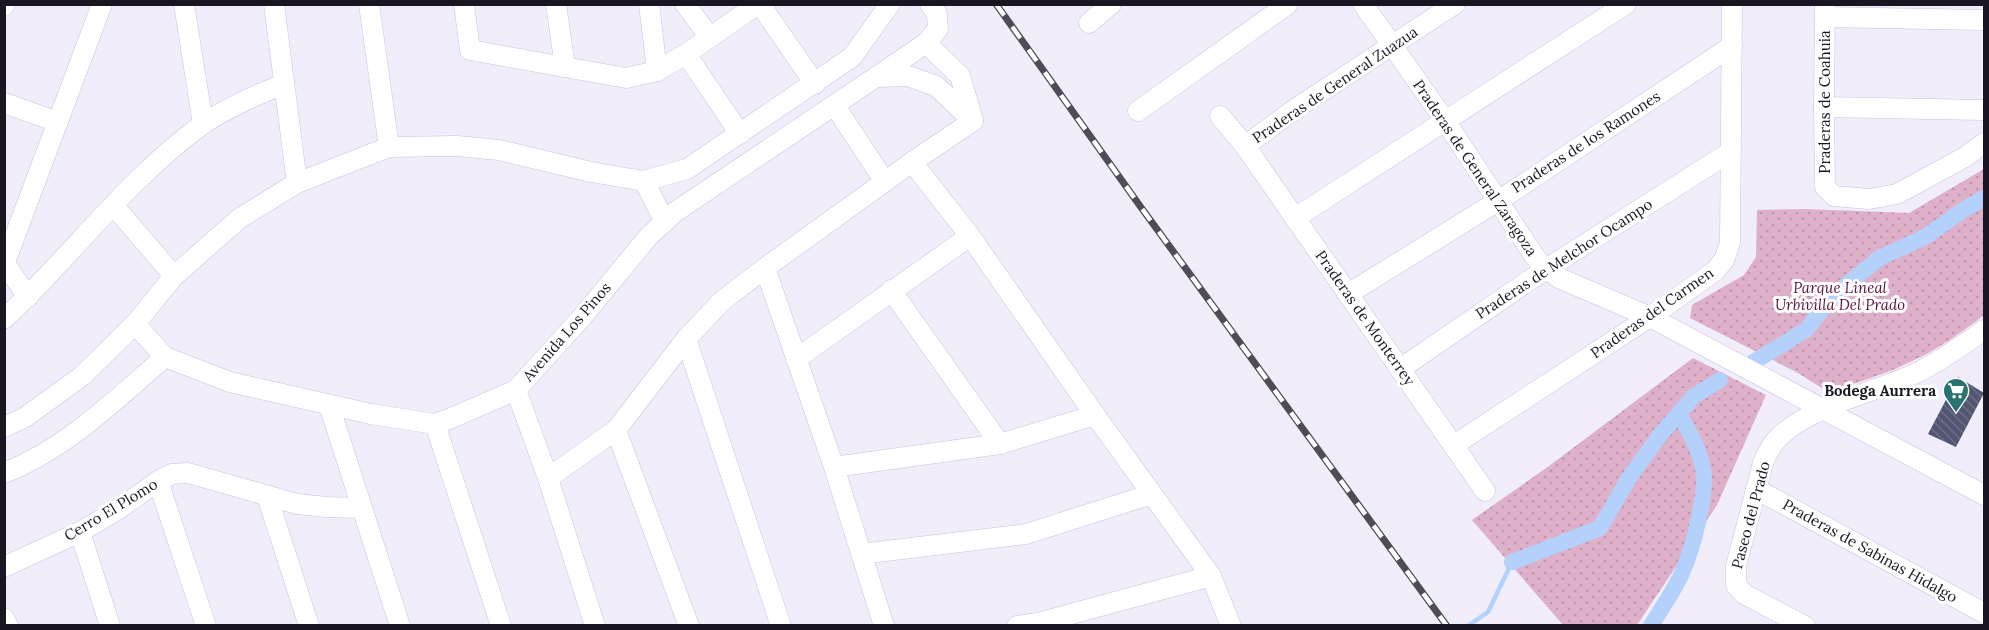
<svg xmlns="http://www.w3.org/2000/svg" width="1989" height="630" viewBox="0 0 1989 630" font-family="Lora,serif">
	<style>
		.green { fill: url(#green-dots) }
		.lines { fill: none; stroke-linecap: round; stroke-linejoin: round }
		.stream { stroke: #b3d1fb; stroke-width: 4.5 }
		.canal { stroke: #b3d1fb; stroke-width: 16 }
		.building { fill: url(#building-back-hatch) }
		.minor-casing { stroke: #ccc1e2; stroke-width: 21 }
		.minor { stroke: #fff; stroke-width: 20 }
		.rail-casing { stroke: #504c57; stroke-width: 7 }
		.rail { stroke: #fff; stroke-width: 4.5; stroke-dasharray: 14; stroke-linecap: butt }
		.labels { text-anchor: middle; stroke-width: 6; stroke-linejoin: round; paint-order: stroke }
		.street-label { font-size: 15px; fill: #1a1621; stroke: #fff }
		.park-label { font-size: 15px; font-style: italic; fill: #571140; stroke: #fff }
		.poi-label { font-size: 15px; font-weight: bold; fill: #1a1621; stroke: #fff; text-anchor: end }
	</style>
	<defs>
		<pattern id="green-dots" width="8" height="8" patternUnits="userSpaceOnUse" patternTransform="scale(1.5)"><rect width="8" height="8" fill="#deb0ca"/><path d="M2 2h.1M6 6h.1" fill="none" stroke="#be97ad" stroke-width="1.8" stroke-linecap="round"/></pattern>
		<pattern id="building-back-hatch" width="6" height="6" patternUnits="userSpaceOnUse" patternTransform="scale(1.5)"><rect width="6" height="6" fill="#525673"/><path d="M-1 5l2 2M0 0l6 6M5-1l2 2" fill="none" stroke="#6c6f85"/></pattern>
	</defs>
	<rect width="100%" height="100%" fill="#f1edfa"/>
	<!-- green -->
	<g class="green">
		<path d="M1984,169V315C1961,333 1937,350 1910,362C1884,375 1855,383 1828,392L1798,373L1690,318L1692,305L1744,275L1756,257L1757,210L1806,209L1909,213Z"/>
		<polygon points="1693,358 1766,395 1717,505 1637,625 1563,625 1472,520 1549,466"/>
	</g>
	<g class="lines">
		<!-- stream -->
		<polyline class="stream" points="1468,626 1488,612 1512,562"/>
		<!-- canal -->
		<g class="canal">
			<polyline points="1752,363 1806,330 1832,297 1879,258 1925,237 1963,210 1984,198"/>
			<polyline points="1512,562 1600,528 1629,478 1660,435 1694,396 1720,380"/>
			<path d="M1651,626C1661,609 1674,591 1682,573C1692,551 1708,492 1703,469C1700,449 1688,431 1679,413"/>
		</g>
	</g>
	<!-- building -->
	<polygon class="building" points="1958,377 1984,393 1956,447 1928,434"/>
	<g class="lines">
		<defs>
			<g id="minor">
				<polyline points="184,4 203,124"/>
				<polyline points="274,4 297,183"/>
				<polyline points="369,4 389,147"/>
				<polyline points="464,4 470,50 626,78 657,71 686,54 758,4"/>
				<polyline points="556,4 565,67"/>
				<polyline points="649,4 657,71"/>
				<polyline points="685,4 709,36"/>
				<polyline points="760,4 815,84"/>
				<polyline points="1363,4 1446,122 1535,257 1546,269 1559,278 1650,317 1984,495"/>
				<polyline points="1825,4 1824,107 1825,187 1834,196 1869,199 1897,194 1965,157 1984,143"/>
				<polyline points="4,6 5,4"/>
				<polyline points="1825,17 1984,20"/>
				<polyline points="1089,23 1111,4"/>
				<polyline points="926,43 960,76 973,120"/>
				<polyline points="686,54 740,134"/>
				<polyline points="878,77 908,76 936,86 973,121"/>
				<polyline points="4,103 58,122"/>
				<polyline points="835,106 885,182"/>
				<polyline points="1824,107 1984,110"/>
				<polyline points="1138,111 1288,4"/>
				<polyline points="1220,116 1245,146 1485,491"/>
				<polyline points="1245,146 1295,109 1455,4"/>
				<polyline points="912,162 970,236 1095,415 1211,576 1231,626"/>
				<polyline points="644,181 665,222"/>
				<polyline points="114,206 174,276"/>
				<polyline points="1295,218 1626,4"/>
				<polyline points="5,264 28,297"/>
				<polyline points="4,265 102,4"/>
				<polyline points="765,268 834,467 884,626"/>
				<polyline points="891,290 1000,444"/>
				<polyline points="1348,294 1498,201 1732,46"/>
				<path d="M4,319C72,256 127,179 203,124C228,107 256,95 284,84"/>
				<polyline points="135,324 165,357"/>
				<polyline points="686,339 781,626"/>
				<polyline points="796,359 970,236"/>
				<polyline points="1400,369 1546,269 1730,152"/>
				<polyline points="516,390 548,478 595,626"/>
				<polyline points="329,405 400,626"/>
				<polyline points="435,424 501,626"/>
				<polyline points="4,427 24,418 82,376 135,324 174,276 240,218 297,183 389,147 457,146 499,150 591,172 644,181 687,169 852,57 890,4"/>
				<polyline points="616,430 689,626"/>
				<polyline points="1454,445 1650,317 1715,271 1724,260 1730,243 1732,4"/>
				<polyline points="834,467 1000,444 1095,415"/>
				<path d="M4,473C66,449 115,400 165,357L230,382L371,414L435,424L449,419L516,390L583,316L649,236L675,212L876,77L926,43L938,29L937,14L930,4"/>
				<polyline points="548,478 616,430 686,339 722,301 765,268 912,162 973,121"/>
				<polyline points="158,481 206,626"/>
				<polyline points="1756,489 1984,613"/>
				<polyline points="267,496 309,626"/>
				<polyline points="80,532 110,626"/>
				<polyline points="861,554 1026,534 1152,494"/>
				<polyline points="4,567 80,532 119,509 158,481 172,474 188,473 297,504 326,507 361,508"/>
				<polyline points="4,618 8,626"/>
				<polyline points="1017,626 1038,623 1211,576"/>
				<path d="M1805,626L1744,594L1736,585V566L1763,463C1767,453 1772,443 1780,436C1812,406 1874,392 1914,374C1939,362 1962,346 1984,330"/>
			</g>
		</defs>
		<!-- minor casing -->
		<use href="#minor" class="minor-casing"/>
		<!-- minor -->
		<use href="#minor" class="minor"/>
		<defs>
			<polyline id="rail" points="996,4 1140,206 1447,626"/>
		</defs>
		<!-- rail casing -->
		<use href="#rail" class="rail-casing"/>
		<!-- rail -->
		<use href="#rail" class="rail"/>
	</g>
	<!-- icons -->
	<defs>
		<symbol id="supermarket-pin" viewBox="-11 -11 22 30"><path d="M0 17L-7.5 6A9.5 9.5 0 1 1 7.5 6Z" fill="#29726f" stroke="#fff"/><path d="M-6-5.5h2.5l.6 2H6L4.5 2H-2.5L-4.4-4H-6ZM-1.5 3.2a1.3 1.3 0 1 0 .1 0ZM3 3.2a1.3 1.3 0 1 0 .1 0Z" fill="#fff"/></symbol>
	</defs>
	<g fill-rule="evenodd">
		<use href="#supermarket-pin" x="1941" y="376" width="30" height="40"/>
	</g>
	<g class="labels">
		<!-- street labels -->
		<g class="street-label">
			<text transform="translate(1335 85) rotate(-34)" y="5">Praderas de General Zuazua</text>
			<text transform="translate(1825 102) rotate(-90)" y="5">Praderas de Coahuia</text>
			<text transform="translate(1586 142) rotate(-33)" y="5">Praderas de los Ramones</text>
			<text transform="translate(1475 168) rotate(56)" y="5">Praderas de General Zaragoza</text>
			<text transform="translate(1564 259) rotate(-33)" y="5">Praderas de Melchor Ocampo</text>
			<text transform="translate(1652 313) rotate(-35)" y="5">Praderas del Carmen</text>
			<text transform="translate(1365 318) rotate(55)" y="5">Praderas de Monterrey</text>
			<text transform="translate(567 332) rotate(-49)" y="5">Avenida Los Pinos</text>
			<text transform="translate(111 510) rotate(-31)" y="5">Cerro El Plomo</text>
			<text transform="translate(1751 515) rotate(-75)" y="5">Paseo del Prado</text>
			<text transform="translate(1870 551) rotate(29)" y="5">Praderas de Sabinas Hidalgo</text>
		</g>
		<!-- park labels -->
		<g class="park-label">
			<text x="1840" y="293">Parque Lineal<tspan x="1840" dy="17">Urbivilla Del Prado</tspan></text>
		</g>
		<!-- poi labels -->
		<g class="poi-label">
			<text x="1936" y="396">Bodega Aurrera</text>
		</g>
	</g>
	<!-- border -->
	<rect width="1989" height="630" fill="none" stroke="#1a1621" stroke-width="12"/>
</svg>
